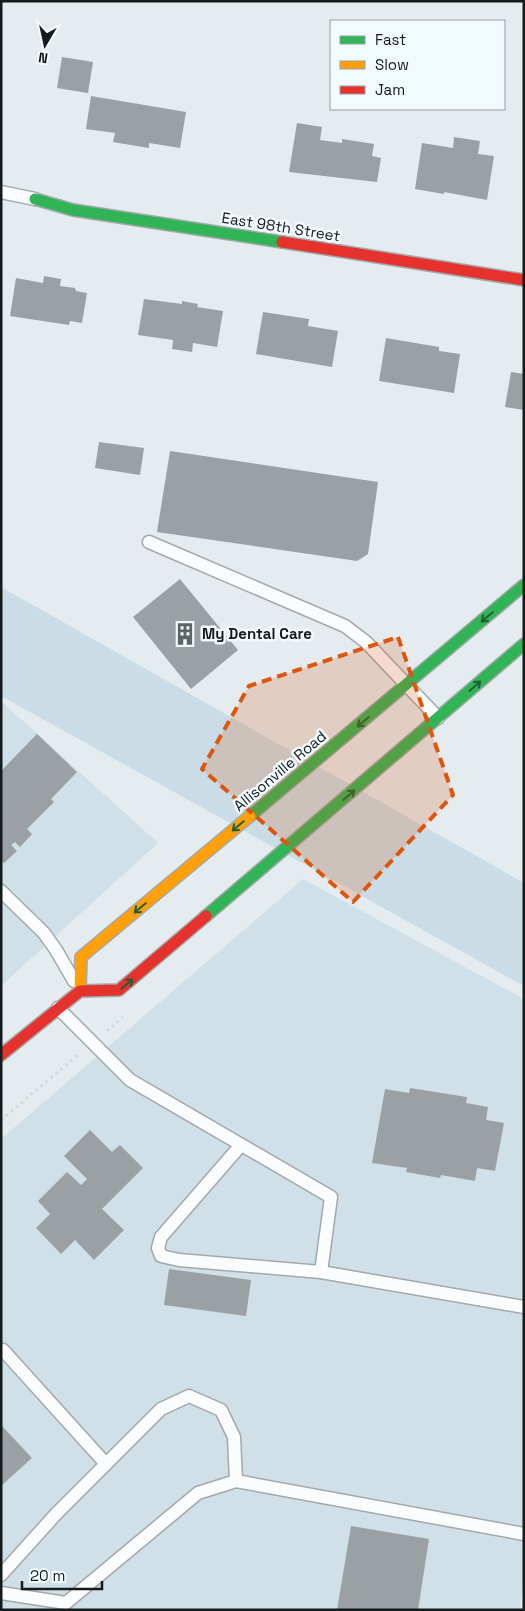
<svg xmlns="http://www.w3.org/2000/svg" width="525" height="1611" viewBox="0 0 525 1611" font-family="'Space Grotesk',sans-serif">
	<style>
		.built { fill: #d0e0e8 }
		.green { fill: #cadce6 }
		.building { fill: #9aa0a4 }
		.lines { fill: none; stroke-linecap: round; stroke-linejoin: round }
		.lane-casing { stroke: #a2a8ab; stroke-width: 15 }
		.fast-casing { stroke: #a2a8ab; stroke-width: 14 }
		.slow-casing { stroke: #a2a8ab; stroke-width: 14 }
		.jam-casing { stroke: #a2a8ab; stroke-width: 14 }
		.path { stroke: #d5d7d8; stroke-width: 3; stroke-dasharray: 2.5 4; stroke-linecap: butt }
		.lane { stroke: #fbfcfd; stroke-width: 12 }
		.fast { stroke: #30b455; stroke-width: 11 }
		.slow { stroke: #ff9f0a; stroke-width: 11 }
		.jam { stroke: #e5322d; stroke-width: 11 }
		.oneway { stroke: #215f36 }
		.marked { fill: #dd560d; fill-opacity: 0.2; stroke: #dd560d; stroke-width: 4; stroke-dasharray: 10 6; stroke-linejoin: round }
		.labels { text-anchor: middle; stroke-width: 5; stroke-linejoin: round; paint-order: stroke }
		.street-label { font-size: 15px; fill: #151a1c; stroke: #f1fafe }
		.poi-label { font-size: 15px; font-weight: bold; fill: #151a1c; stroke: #f1fafe; text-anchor: start }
	</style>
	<rect width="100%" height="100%" fill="#e4ecf0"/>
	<!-- built -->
	<g class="built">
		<polygon points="1,701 158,843 1,986"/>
		<polygon points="303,879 524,999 524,1583 519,1610 1,1610 1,1139"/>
	</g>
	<!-- green -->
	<polygon class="green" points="1,587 524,883 524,986 1,696"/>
	<!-- building -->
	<g class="building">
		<polygon points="62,57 93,62 88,93 57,88"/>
		<polygon points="91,96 186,112 180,148 149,143 149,148 113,142 115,133 86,129"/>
		<polygon points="297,123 322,127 320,140 342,143 342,139 374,144 372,156 381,158 377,182 289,172"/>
		<polygon points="454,137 480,141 478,154 494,156 487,200 444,192 444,194 415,189 422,143 453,148"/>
		<polygon points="44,276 61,279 60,286 75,288 76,291 87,293 82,323 70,321 69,325 10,316 16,278 43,283"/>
		<polygon points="144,299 182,304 182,301 198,304 197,307 223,311 217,347 193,343 192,352 172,349 173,340 138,335"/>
		<polygon points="263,312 309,319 308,326 338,331 332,367 256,354"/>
		<polygon points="386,338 439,347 439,351 460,354 454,393 379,381"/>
		<polygon points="511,372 524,374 524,410 505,407"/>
		<polygon points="99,442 144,448 140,475 95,468"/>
		<polygon points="170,451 378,482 368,554 357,561 157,532"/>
		<polygon points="180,579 238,650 191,689 133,617"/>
		<polygon points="37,734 77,772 51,799 54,802 27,829 32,834 20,847 15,842 11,845 17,851 4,863 1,860 1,771"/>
		<polygon points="410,1088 467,1097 466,1103 488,1107 486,1120 504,1123 495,1171 477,1168 475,1181 441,1175 440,1178 406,1172 407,1168 372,1163 385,1089 409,1093"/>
		<polygon points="90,1130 112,1152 120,1145 143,1168 102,1209 124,1230 94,1260 75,1240 61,1254 36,1228 50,1214 38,1201 67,1172 81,1185 87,1179 64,1156"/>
		<polygon points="169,1269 251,1280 246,1316 164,1305"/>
		<polygon points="1,1425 32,1458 1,1486"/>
		<polygon points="351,1526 429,1539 418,1610 337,1610"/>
	</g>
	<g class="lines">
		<defs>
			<g id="lane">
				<polyline points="1,192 35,199"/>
				<polyline points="149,542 345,626 366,642 438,718"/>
				<polyline points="1,891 44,933 56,950 74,981"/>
				<polyline points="58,1008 130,1080 331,1197 321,1272 524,1307"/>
				<polyline points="241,1145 161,1237 158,1248 161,1256 179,1260 321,1272"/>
				<polyline points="3,1350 106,1464"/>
				<polyline points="1,1575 56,1514 161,1409 189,1396 221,1410 234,1437 236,1481"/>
				<polyline points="1,1593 66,1603 198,1493 236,1481 524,1534"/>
			</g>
			<g id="fast">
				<polyline points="35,199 73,210 282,242"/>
				<polyline points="250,816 524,585"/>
				<polyline points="206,916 524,644"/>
			</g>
			<polyline id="slow" points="80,991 81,957 250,816"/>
			<g id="jam">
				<polyline points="282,242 524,280"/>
				<polyline points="1,1055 80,991 119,990 206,916"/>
			</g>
		</defs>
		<!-- lane casing -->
		<use href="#lane" class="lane-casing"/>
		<!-- fast casing -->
		<use href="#fast" class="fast-casing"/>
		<!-- slow casing -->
		<use href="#slow" class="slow-casing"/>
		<!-- jam casing -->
		<use href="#jam" class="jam-casing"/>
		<!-- path -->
		<g class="path">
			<polyline points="107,1031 123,1017"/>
			<polyline points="1,1120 79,1054"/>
		</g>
		<!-- lane -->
		<use href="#lane" class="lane"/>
		<!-- fast -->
		<use href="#fast" class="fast"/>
		<!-- slow -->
		<use href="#slow" class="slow"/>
		<!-- jam -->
		<use href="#jam" class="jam"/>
	</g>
	<!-- one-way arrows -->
	<defs><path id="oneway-shaft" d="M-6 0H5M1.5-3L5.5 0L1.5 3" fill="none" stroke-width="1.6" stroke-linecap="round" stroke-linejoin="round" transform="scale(1.25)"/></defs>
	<g class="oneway">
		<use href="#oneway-shaft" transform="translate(487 617) rotate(140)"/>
		<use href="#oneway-shaft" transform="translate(475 686) rotate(-41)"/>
		<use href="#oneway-shaft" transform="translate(363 722) rotate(140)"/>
		<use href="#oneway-shaft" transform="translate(349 795) rotate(-41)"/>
		<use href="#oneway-shaft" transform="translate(238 826) rotate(140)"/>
		<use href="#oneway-shaft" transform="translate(140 908) rotate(140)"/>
		<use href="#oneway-shaft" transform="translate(127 984) rotate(-40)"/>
	</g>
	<!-- marked area -->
	<path class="marked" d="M398,637L453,795L353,902L202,769L249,686Z"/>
	<!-- icons -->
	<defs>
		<symbol id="building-bare" viewBox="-9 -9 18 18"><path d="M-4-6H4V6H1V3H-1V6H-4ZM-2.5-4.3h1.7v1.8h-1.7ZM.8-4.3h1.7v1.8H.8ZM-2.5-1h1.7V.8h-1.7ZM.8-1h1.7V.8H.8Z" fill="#5d6466" stroke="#f1fafe" stroke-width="2.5" paint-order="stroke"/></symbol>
	</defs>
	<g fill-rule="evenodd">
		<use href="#building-bare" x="169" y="618" width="32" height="32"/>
	</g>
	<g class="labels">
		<!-- street labels -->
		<g class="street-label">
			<text transform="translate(281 227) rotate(9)" y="5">East 98th Street</text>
			<text transform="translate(280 771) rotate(-40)" y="5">Allisonville Road</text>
		</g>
		<!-- poi labels -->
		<g class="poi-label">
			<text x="202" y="639">My Dental Care</text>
		</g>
	</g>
	<!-- border -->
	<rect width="525" height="1611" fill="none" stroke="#151a1c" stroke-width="5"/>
	<!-- legend -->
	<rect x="330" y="20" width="175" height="90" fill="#f1fafe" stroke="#99a0a4"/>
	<rect x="340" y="36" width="25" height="8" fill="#30b455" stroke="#99a0a4"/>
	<text x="375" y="45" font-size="15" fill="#151a1c">Fast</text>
	<rect x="340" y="61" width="25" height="8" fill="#ff9f0a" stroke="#99a0a4"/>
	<text x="375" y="70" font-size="15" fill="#151a1c">Slow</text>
	<rect x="340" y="86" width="25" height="8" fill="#e5322d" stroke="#99a0a4"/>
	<text x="375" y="95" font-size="15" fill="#151a1c">Jam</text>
	<!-- north arrow -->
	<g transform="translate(45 45) rotate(189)" stroke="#f1fafe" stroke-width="4" paint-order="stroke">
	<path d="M0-4L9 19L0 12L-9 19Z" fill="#151a1c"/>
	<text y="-8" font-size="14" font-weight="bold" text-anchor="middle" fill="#151a1c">N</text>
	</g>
	<!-- scale -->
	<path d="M22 1581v8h80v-8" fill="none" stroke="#151a1c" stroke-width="2.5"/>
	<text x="30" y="1581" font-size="15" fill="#151a1c" stroke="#f1fafe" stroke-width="4" paint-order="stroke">20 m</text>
</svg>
